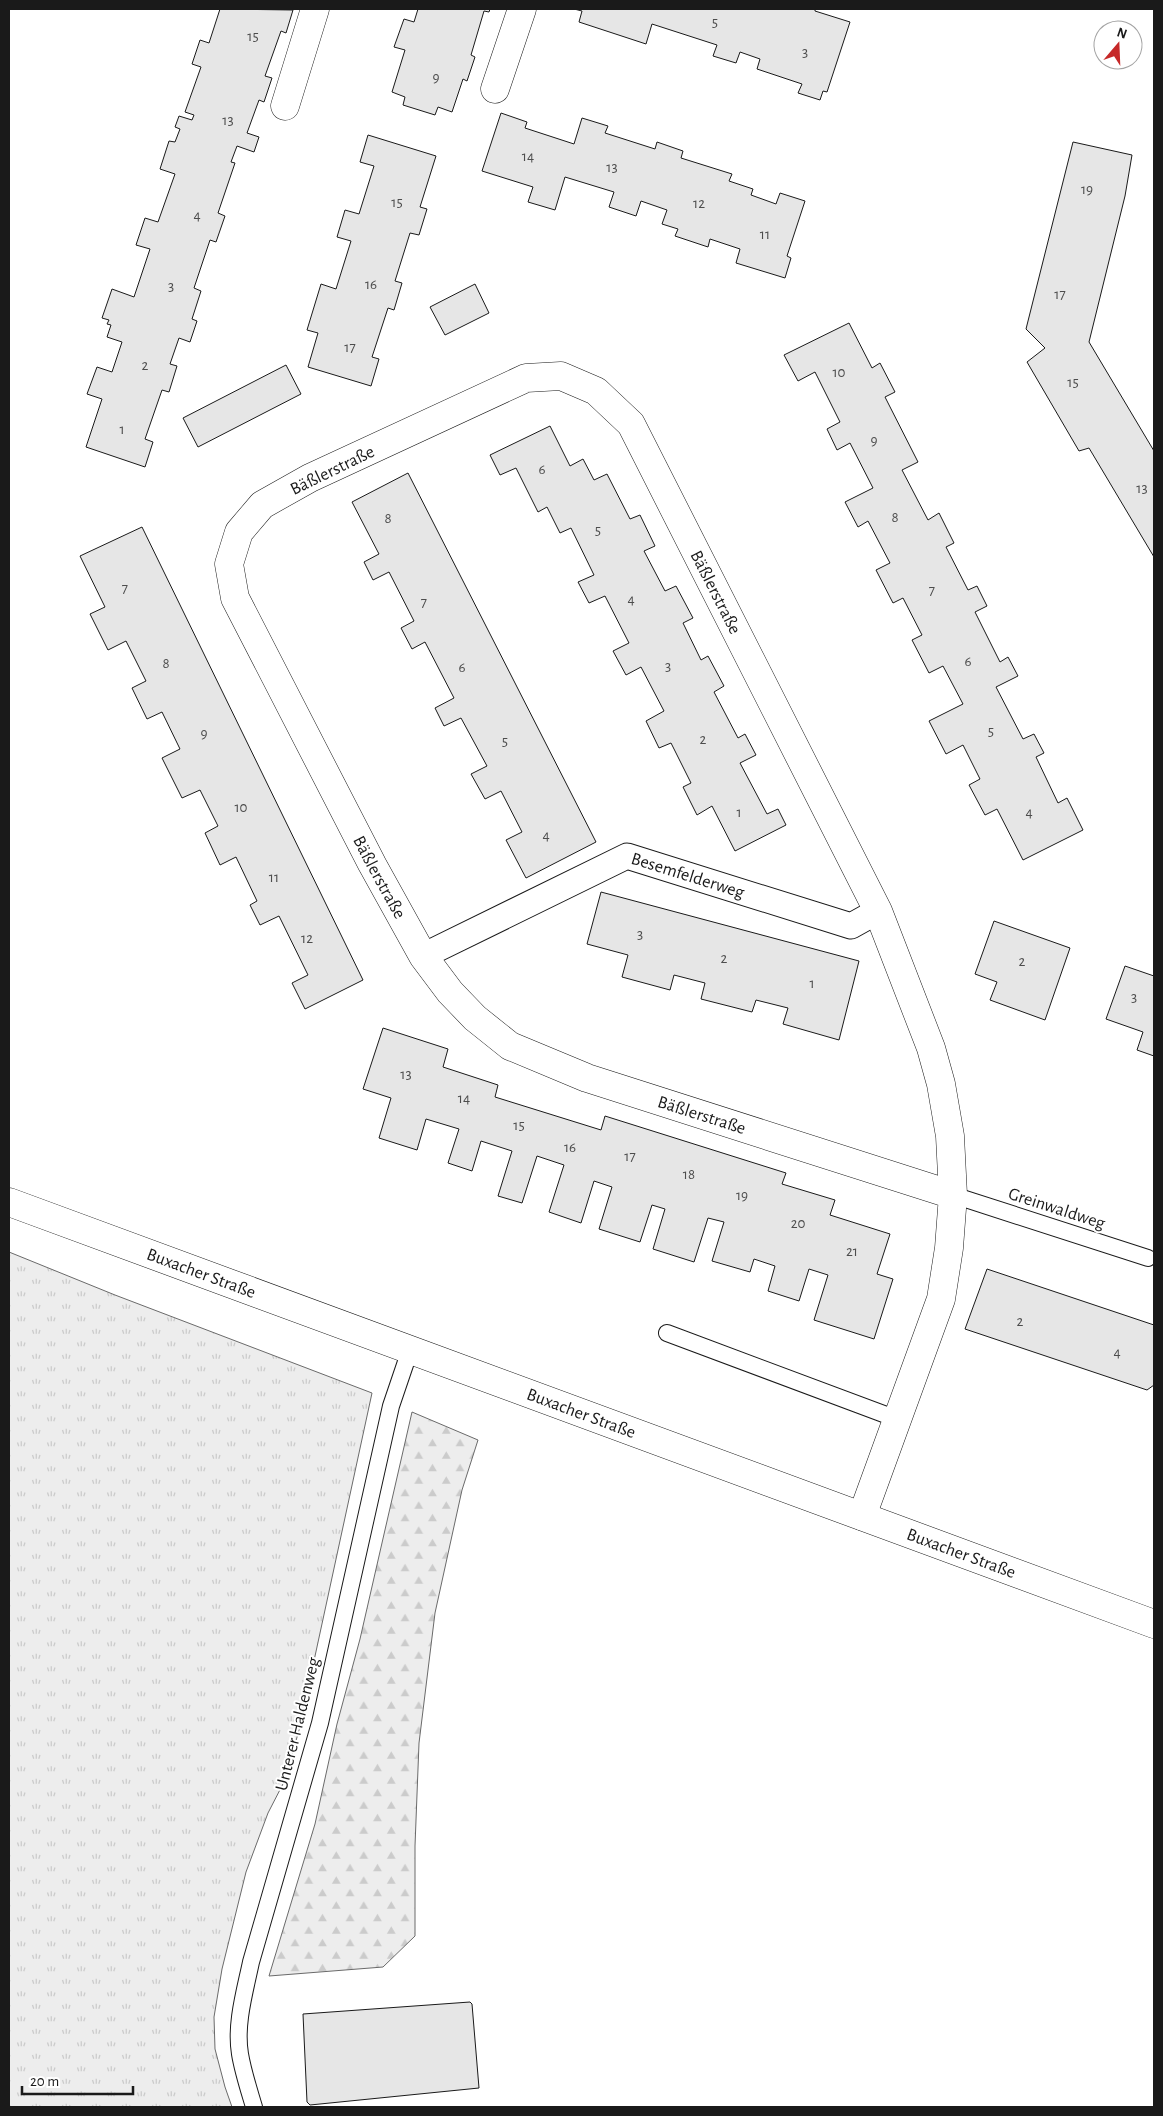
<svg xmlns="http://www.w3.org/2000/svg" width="1163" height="2116" viewBox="0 0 1163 2116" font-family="'Alegreya Sans',sans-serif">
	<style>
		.grass { fill: url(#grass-tufts); stroke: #6a6a6a }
		.forest { fill: url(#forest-firs); stroke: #6a6a6a }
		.building { fill: #e6e6e6; stroke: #1a1a1a }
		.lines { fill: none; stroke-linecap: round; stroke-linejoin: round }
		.service-casing { stroke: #1a1a1a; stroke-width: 18 }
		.pedestrian-casing { stroke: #1a1a1a; stroke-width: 27 }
		.minor-casing { stroke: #1a1a1a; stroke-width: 29 }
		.service { stroke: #fff; stroke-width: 16 }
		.pedestrian { stroke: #fff; stroke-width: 25 }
		.minor { stroke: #fff; stroke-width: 28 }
		.labels { text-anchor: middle; stroke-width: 4; stroke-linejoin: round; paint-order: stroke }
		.number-label { font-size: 15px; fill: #4d4d4d }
		.street-label { font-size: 18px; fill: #1a1a1a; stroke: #fff }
	</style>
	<defs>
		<pattern id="grass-tufts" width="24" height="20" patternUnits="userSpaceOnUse" patternTransform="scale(1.25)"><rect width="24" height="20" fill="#ededed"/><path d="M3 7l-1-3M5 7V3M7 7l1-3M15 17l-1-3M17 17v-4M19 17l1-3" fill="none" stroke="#cbcbcb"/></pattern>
		<pattern id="forest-firs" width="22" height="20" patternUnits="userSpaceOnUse" patternTransform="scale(1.25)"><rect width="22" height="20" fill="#ededed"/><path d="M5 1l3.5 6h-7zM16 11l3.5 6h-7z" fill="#cbcbcb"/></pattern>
	</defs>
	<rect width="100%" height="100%" fill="#fff"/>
	<!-- grass -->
	<polygon class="grass" points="9,1252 115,1295 372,1393 299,1730 285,1780 268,1813 246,1872 222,1969 214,2017 215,2049 225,2087 232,2107 9,2107"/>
	<!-- forest -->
	<polygon class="forest" points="412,1412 478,1440 462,1490 435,1613 419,1743 415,1846 415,1936 383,1967 269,1976 315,1824 337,1724 360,1639"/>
	<!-- building -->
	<g class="building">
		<polygon points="220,9 293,10 286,33 281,31 265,76 272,78 264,102 259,100 247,133 259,137 254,152 237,146 231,162 235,163 218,213 225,216 216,242 210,240 194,288 201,291 192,319 197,321 190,342 179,338 170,364 177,366 169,392 162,390 145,439 153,442 145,467 86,447 102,399 87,394 97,367 112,372 122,342 107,337 111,325 107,324 109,320 102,318 112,289 134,297 150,249 136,245 145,218 158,222 175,174 160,169 169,141 175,142 180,129 175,127 179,116 192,120 194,115 185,112 201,67 192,64 200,40 209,43"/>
		<polygon points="418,9 490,9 489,12 484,11 471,55 475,57 467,81 463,79 452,112 438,107 435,115 403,105 405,97 392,92 405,50 394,47 404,19 414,22"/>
		<polygon points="574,9 815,9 815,11 850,22 827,92 823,91 820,100 798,93 802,84 757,69 760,59 740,52 736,63 713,56 717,45 652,24 646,44 579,22 582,11"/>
		<polygon points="501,113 527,122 525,128 574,144 582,118 608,126 605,133 655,149 657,142 683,151 681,158 732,174 729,181 753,189 751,195 776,204 780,193 805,201 787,256 791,258 785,278 736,263 740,249 710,239 708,247 675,236 678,229 662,224 667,210 641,201 636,216 609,207 614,192 565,177 555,210 528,202 533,187 482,171"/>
		<polygon points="368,135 436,156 420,207 427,209 419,235 410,233 395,281 402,283 394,310 388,308 372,357 379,359 371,386 308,367 318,333 307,330 321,284 336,289 351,241 337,237 345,210 359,214 374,166 360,162"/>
		<polygon points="1073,142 1132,155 1125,196 1089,342 1154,451 1154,557 1089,448 1079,451 1027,362 1045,348 1026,329"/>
		<polygon points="475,284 489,313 445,335 430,307"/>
		<polygon points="849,323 872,368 880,363 895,392 885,397 918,462 902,470 928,520 939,513 954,543 946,547 968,590 977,586 987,606 975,612 1000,662 1008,657 1018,676 996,687 1023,739 1034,734 1044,753 1036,757 1058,803 1067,798 1083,830 1023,860 997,809 985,815 969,785 980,779 963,745 946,754 929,721 963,704 943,666 929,673 912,640 922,635 903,598 893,603 876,570 890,563 868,521 858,527 845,502 873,488 850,443 837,450 827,429 840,422 815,372 798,381 784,355"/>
		<polygon points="286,365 301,394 198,447 183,418"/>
		<polygon points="550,426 570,466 583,459 594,480 607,474 630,519 640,515 655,546 644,551 665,591 676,586 693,618 683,623 701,660 708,656 724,686 714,692 738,738 745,734 756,755 740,763 767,814 778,809 786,825 735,851 712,806 697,815 683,787 691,783 671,743 659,748 646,721 664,711 641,667 626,675 613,651 629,643 605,596 589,603 578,582 594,575 571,528 560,533 547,507 538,512 516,468 500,475 490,455"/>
		<polygon points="408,473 596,842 526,878 506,840 522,832 501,791 485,799 471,774 487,766 461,718 444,726 435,708 454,698 425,642 412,649 401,628 414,621 389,572 373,580 364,562 379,554 352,502"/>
		<polygon points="142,527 363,980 305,1009 292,983 308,975 279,916 260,925 250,905 257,901 236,857 220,865 205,833 218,826 200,790 182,798 162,758 180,749 162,712 147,719 132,688 146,681 126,641 108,650 90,614 105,607 80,556"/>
		<polygon points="601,892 859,961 839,1040 783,1024 788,1008 756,1000 752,1012 701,999 705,983 674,975 670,990 622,977 628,955 587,944"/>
		<polygon points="994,921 1070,948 1045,1020 990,1000 997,982 975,974"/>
		<polygon points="1125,966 1154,976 1154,1056 1137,1050 1143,1032 1106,1019"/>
		<polygon points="383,1028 448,1049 443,1067 498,1085 495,1097 601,1130 605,1116 786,1173 782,1184 835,1200 830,1215 890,1234 877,1274 893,1279 874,1339 814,1320 828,1275 809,1269 799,1301 768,1291 775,1266 754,1259 750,1272 712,1261 724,1222 708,1218 694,1262 653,1249 665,1209 652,1205 640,1242 599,1229 612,1187 594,1181 581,1223 549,1212 564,1165 537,1156 522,1203 498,1196 512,1151 481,1141 472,1171 448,1163 459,1129 426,1119 417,1150 379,1138 391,1098 363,1089"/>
		<polygon points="987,1269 1154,1325 1154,1385 1147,1390 965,1329"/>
		<polygon points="470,2002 472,2004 479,2088 310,2105 307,2102 303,2014"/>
	</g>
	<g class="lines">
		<defs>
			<g id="service">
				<polyline points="953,1195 1148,1258"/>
				<polyline points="667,1333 897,1419"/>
				<path d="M254,2107C249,2090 243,2072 240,2054C235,2024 245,1991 251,1962L320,1723L391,1406L410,1350"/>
			</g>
			<g id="pedestrian">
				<path id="s1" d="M423,956L627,856L851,926L878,911"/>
			</g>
			<g id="minor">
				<polyline points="495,89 522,9"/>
				<polyline points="285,106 315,9"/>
				<path id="s2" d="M9,1202L1154,1624"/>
				<path id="s3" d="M862,1516L941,1299L949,1248L953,1195L950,1136L941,1084L931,1048L878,911L631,424L596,391L561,376L526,378L310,478L262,505L239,532L229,564L235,598L372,864L423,956L450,992L475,1018L510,1046L587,1078L953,1195"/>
			</g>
		</defs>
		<!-- service casing -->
		<use href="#service" class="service-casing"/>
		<!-- pedestrian casing -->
		<use href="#pedestrian" class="pedestrian-casing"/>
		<!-- minor casing -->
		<use href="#minor" class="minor-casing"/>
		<!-- service -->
		<use href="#service" class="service"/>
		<!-- pedestrian -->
		<use href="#pedestrian" class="pedestrian"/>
		<!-- minor -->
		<use href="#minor" class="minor"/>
	</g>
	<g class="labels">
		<!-- number labels -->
		<g class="number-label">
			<text x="715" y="27">5</text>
			<text x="253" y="41">15</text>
			<text x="805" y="57">3</text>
			<text x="436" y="82">9</text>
			<text x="228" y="125">13</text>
			<text x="528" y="161">14</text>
			<text x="612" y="172">13</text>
			<text x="1087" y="194">19</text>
			<text x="397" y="207">15</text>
			<text x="699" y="208">12</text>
			<text x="197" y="220">4</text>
			<text x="765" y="239">11</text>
			<text x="371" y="289">16</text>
			<text x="171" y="291">3</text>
			<text x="1060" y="299">17</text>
			<text x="350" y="352">17</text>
			<text x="145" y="370">2</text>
			<text x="839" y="377">10</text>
			<text x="1073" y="387">15</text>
			<text x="122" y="434">1</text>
			<text x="874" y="445">9</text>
			<text x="542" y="474">6</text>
			<text x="1142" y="493">13</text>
			<text x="895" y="522">8</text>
			<text x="388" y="523">8</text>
			<text x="598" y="535">5</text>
			<text x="125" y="593">7</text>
			<text x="932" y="595">7</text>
			<text x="631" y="604">4</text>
			<text x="424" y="607">7</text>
			<text x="968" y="666">6</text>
			<text x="166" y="668">8</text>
			<text x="668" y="671">3</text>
			<text x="462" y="672">6</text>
			<text x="991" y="736">5</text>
			<text x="204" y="738">9</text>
			<text x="703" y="744">2</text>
			<text x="505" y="746">5</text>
			<text x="241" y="812">10</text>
			<text x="739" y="817">1</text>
			<text x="1029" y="817">4</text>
			<text x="546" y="840">4</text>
			<text x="274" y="882">11</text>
			<text x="640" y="939">3</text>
			<text x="307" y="943">12</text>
			<text x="724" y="963">2</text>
			<text x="1022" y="966">2</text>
			<text x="812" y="988">1</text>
			<text x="1134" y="1002">3</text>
			<text x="406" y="1079">13</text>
			<text x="464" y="1103">14</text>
			<text x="519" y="1130">15</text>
			<text x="570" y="1152">16</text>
			<text x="630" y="1161">17</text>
			<text x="689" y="1179">18</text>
			<text x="742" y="1200">19</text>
			<text x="798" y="1228">20</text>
			<text x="852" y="1256">21</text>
			<text x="1020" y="1326">2</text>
			<text x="1117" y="1357">4</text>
		</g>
		<!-- street labels -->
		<g class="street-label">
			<text transform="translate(332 470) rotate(-26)" y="6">Bäßlerstraße</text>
			<text transform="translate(716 592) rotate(63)" y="6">Bäßlerstraße</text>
			<text dy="6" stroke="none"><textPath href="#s1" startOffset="291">Besemfelderweg</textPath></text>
			<text dy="6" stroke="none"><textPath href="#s3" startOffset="2010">Bäßlerstraße</textPath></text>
			<text dy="6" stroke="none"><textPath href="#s3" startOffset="2430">Bäßlerstraße</textPath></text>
			<text transform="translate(1057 1208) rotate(18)" y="6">Greinwaldweg</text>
			<text dy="6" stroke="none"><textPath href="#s2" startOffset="205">Buxacher Straße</textPath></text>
			<text dy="6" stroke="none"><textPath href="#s2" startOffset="610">Buxacher Straße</textPath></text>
			<text dy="6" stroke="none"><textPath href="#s2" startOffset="1015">Buxacher Straße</textPath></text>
			<text transform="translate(297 1724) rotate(-76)" y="6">Unterer Haldenweg</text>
		</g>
	</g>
	<!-- border -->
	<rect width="1163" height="2116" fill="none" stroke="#1a1a1a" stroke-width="20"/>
	<!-- north arrow -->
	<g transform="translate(1118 45) rotate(19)"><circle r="24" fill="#ffffff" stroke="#a3a3a3"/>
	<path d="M0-4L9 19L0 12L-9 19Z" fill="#c62828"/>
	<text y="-8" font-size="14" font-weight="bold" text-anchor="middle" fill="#1a1a1a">N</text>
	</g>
	<!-- scale -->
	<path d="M22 2086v8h111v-8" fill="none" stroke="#1a1a1a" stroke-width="2.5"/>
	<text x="30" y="2086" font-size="15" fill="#1a1a1a" stroke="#ffffff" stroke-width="4" paint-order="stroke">20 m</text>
</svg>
